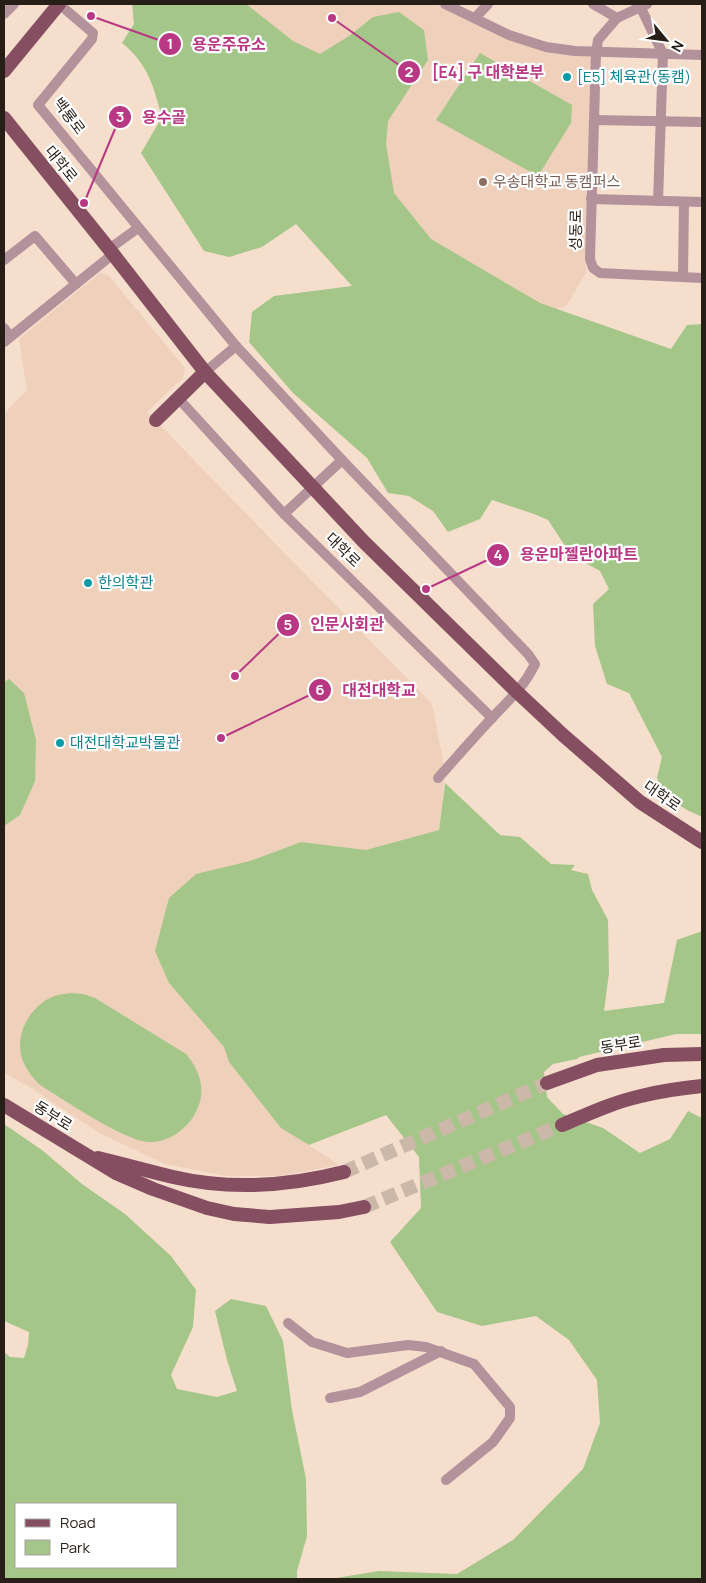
<svg xmlns="http://www.w3.org/2000/svg" width="706" height="1583" viewBox="0 0 706 1583" font-family="Manrope,'Noto Sans KR',sans-serif">
	<style>
		.built { fill: #eed0bb }
		.green { fill: #a5c689; fill-rule: evenodd }
		.lines { fill: none; stroke-linecap: round; stroke-linejoin: round }
		.major-tunnel { stroke: #ccb8a9; stroke-width: 14; stroke-dasharray: 14 7; stroke-linecap: butt }
		.minor { stroke: #b3929c; stroke-width: 10 }
		.major { stroke: #864e61; stroke-width: 14 }
		.culture-dot { fill: #0f9aa8; stroke: #fff; stroke-width: 2 }
		.education-dot { fill: #8d6e63; stroke: #fff; stroke-width: 2 }
		.labels { text-anchor: middle; stroke-width: 4.5; stroke-linejoin: round; paint-order: stroke }
		.culture-label { font-size: 15px; fill: #0d838f; stroke: #fff; text-anchor: start }
		.street-label { font-size: 15px; fill: #261e17; stroke: #fff }
		.education-label { font-size: 15px; fill: #785e54; stroke: #fff; text-anchor: start }
		.leader { fill: none; stroke: #b83884; stroke-width: 2 }
		.callout-dot { fill: #b83884; stroke: #fff; stroke-width: 2 }
		.mark-label { font-size: 15px; text-anchor: middle; font-weight: bold; fill: #fff }
		.callout-label { font-size: 16px; text-anchor: middle; font-weight: bold; fill: #b83884; stroke: #fff; stroke-width: 4.5; stroke-linejoin: round; paint-order: stroke }
	</style>
	<rect width="100%" height="100%" fill="#f6decd"/>
	<!-- built -->
	<g class="built">
		<polygon points="228,4 435,4 471,22 593,55 586,273 566,306 543,313 432,248"/>
		<polygon points="100,273 109,276 185,368 183,378 147,412 432,704 445,771 439,830 366,851 301,842 250,861 169,983 224,1047 229,1062 281,1127 339,1165 278,1176 226,1176 165,1164 99,1133 28,1086 4,1073 4,414 27,390 19,339"/>
	</g>
	<!-- green -->
	<g class="green">
		<path d="M132,4H246L293,41L320,54L349,36L373,17L399,12L424,30L428,60L388,121L386,144L394,193L431,239L540,303L671,349L687,325L702,324V817L689,811L662,795L657,777L662,757L629,693L607,684L595,646L593,604L609,589L600,571L571,555L548,520L534,514L492,500L480,519L448,532L433,511L409,496L388,493L367,458L293,393L249,342L252,312L274,296L352,286L296,224L262,247L229,257L204,251L141,153L162,117C153,86 149,65 122,43L134,24Z"/>
		<polygon points="480,53 572,105 571,123 538,176 436,120"/>
		<polygon points="9,679 24,693 36,740 35,781 20,815 4,826 4,682"/>
		<polygon points="445,783 500,835 520,837 551,864 575,865 571,870 588,874 592,890 608,920 609,973 604,1011 664,1003 677,940 702,931 702,1034 676,1034 579,1057 577,1059 553,1064 544,1072 547,1097 563,1114 603,1128 640,1153 670,1139 688,1111 702,1118 702,1579 330,1579 379,1571 457,1574 513,1540 583,1469 600,1423 597,1380 569,1340 536,1316 482,1326 437,1312 390,1242 421,1208 419,1157 386,1115 309,1145 281,1128 229,1062 224,1047 169,983 155,951 169,898 196,874 250,861 301,842 366,850 439,830"/>
		<path d="M71,993L83,994L95,998L186,1054C199,1069 206,1089 198,1107C191,1126 172,1141 152,1142C128,1144 63,1099 40,1085C32,1077 24,1067 21,1055C17,1036 26,1015 42,1003C50,996 61,994 71,993Z"/>
		<path d="M4,1124L42,1150L82,1184L125,1214L171,1256L196,1290L193,1327L171,1375L177,1389L217,1397L237,1391L227,1360L215,1311L231,1299L266,1306L283,1341L292,1410L306,1479L307,1536L297,1571V1579H4V1352L10,1357L24,1358L28,1345L29,1332L4,1321ZM176,1504V1567H16V1504Z"/>
	</g>
	<g class="lines">
		<!-- major-tunnel -->
		<g class="major-tunnel">
			<polyline points="344,1172 547,1083"/>
			<polyline points="364,1207 562,1125"/>
		</g>
		<!-- minor -->
		<g class="minor">
			<path d="M59,4L93,33L92,39L38,105L236,346L342,460L528,654L535,664C524,687 509,700 492,718C474,737 456,758 438,778"/>
			<polyline points="445,4 509,35 546,47 575,51 702,55"/>
			<polyline points="593,4 617,18"/>
			<polyline points="639,4 663,54 658,201"/>
			<polyline points="647,4 617,18 598,40 596,52 590,259 593,268 600,273 702,278"/>
			<polyline points="4,14 14,4"/>
			<polyline points="475,18 488,4"/>
			<polyline points="594,120 702,122"/>
			<polyline points="591,199 702,202"/>
			<polyline points="109,249 138,228"/>
			<polyline points="4,260 35,236 76,284"/>
			<polyline points="683,277 684,202"/>
			<polyline points="4,328 10,336"/>
			<polyline points="4,342 113,254"/>
			<polyline points="205,372 236,346"/>
			<polyline points="178,398 284,514 492,718"/>
			<polyline points="284,514 342,460"/>
			<polyline points="288,1323 312,1342 347,1353 408,1345 426,1347 474,1364 510,1407 510,1418 493,1442 446,1480"/>
			<polyline points="330,1398 360,1392 441,1351"/>
		</g>
		<!-- major -->
		<g class="major">
			<polyline points="4,71 59,4"/>
			<polyline points="4,118 113,254 205,372 364,542 517,692 563,735 640,802 702,842"/>
			<polyline points="156,420 205,372"/>
			<polyline points="547,1083 597,1065 664,1055 702,1054"/>
			<polyline points="4,1105 116,1173 153,1189 207,1208 234,1214 270,1217 339,1212 364,1207"/>
			<path d="M562,1125C588,1114 614,1102 641,1096C661,1091 682,1088 702,1086"/>
			<path d="M98,1158C123,1164 148,1171 173,1177C229,1190 289,1186 344,1172"/>
		</g>
	</g>
	<!-- markers -->
	<g class="culture-dot">
		<circle cx="567" cy="77" r="5"/>
		<circle cx="88" cy="583" r="5"/>
		<circle cx="60" cy="743" r="5"/>
	</g>
	<circle class="education-dot" cx="483" cy="182" r="5"/>
	<g class="labels">
		<!-- culture labels -->
		<g class="culture-label">
			<text x="577" y="82">[E5] 체육관(동캠)</text>
			<text x="98" y="588">한의학관</text>
			<text x="70" y="748">대전대학교박물관</text>
		</g>
		<!-- street labels -->
		<g class="street-label">
			<text transform="translate(69 116) rotate(53)" y="5">백룡로</text>
			<text transform="translate(61 164) rotate(51)" y="5">대학로</text>
			<text transform="translate(576 230) rotate(-89)" y="5">성동로</text>
			<text transform="translate(343 550) rotate(44)" y="5">대학로</text>
			<text transform="translate(662 796) rotate(35)" y="5">대학로</text>
			<text transform="translate(621 1045) rotate(-9)" y="5">동부로</text>
			<text transform="translate(53 1116) rotate(32)" y="5">동부로</text>
		</g>
		<!-- education labels -->
		<g class="education-label">
			<text x="493" y="187">우송대학교 동캠퍼스</text>
		</g>
	</g>
	<!-- callouts -->
	<path class="leader" d="M91 16L170 44M332 18L409 72M84 203L120 117M426 589L498 555M235 676L288 625M221 738L320 690"/>
	<g class="callout-dot">
		<circle cx="91" cy="16" r="5"/>
		<circle cx="332" cy="18" r="5"/>
		<circle cx="84" cy="203" r="5"/>
		<circle cx="426" cy="589" r="5"/>
		<circle cx="235" cy="676" r="5"/>
		<circle cx="221" cy="738" r="5"/>
		<circle cx="170" cy="44" r="12"/>
		<circle cx="409" cy="72" r="12"/>
		<circle cx="120" cy="117" r="12"/>
		<circle cx="498" cy="555" r="12"/>
		<circle cx="288" cy="625" r="12"/>
		<circle cx="320" cy="690" r="12"/>
	</g>
	<g class="mark-label">
		<text x="170" y="49">1</text>
		<text x="409" y="77">2</text>
		<text x="120" y="122">3</text>
		<text x="498" y="560">4</text>
		<text x="288" y="630">5</text>
		<text x="320" y="695">6</text>
	</g>
	<g class="callout-label">
		<text x="229" y="50">용운주유소</text>
		<text x="488" y="78">[E4] 구 대학본부</text>
		<text x="164" y="123">용수골</text>
		<text x="579" y="560">용운마젤란아파트</text>
		<text x="347" y="630">인문사회관</text>
		<text x="379" y="696">대전대학교</text>
	</g>
	<!-- border -->
	<rect width="706" height="1583" fill="none" stroke="#261e17" stroke-width="10"/>
	<!-- legend -->
	<rect x="15" y="1503" width="162" height="65" fill="#ffffff" stroke="#a8a5a2"/>
	<rect x="25" y="1519" width="25" height="8" fill="#864e61" stroke="#a8a5a2"/>
	<text x="60" y="1528" font-size="15" fill="#261e17">Road</text>
	<rect x="25" y="1540" width="25" height="15" fill="#a5c689" stroke="#a8a5a2"/>
	<text x="60" y="1553" font-size="15" fill="#261e17">Park</text>
	<!-- north arrow -->
	<g transform="translate(666 40) rotate(119)" stroke="#ffffff" stroke-width="4" paint-order="stroke">
	<path d="M0-4L9 19L0 12L-9 19Z" fill="#261e17"/>
	<text y="-8" font-size="14" font-weight="bold" text-anchor="middle" fill="#261e17">N</text>
	</g>
</svg>
